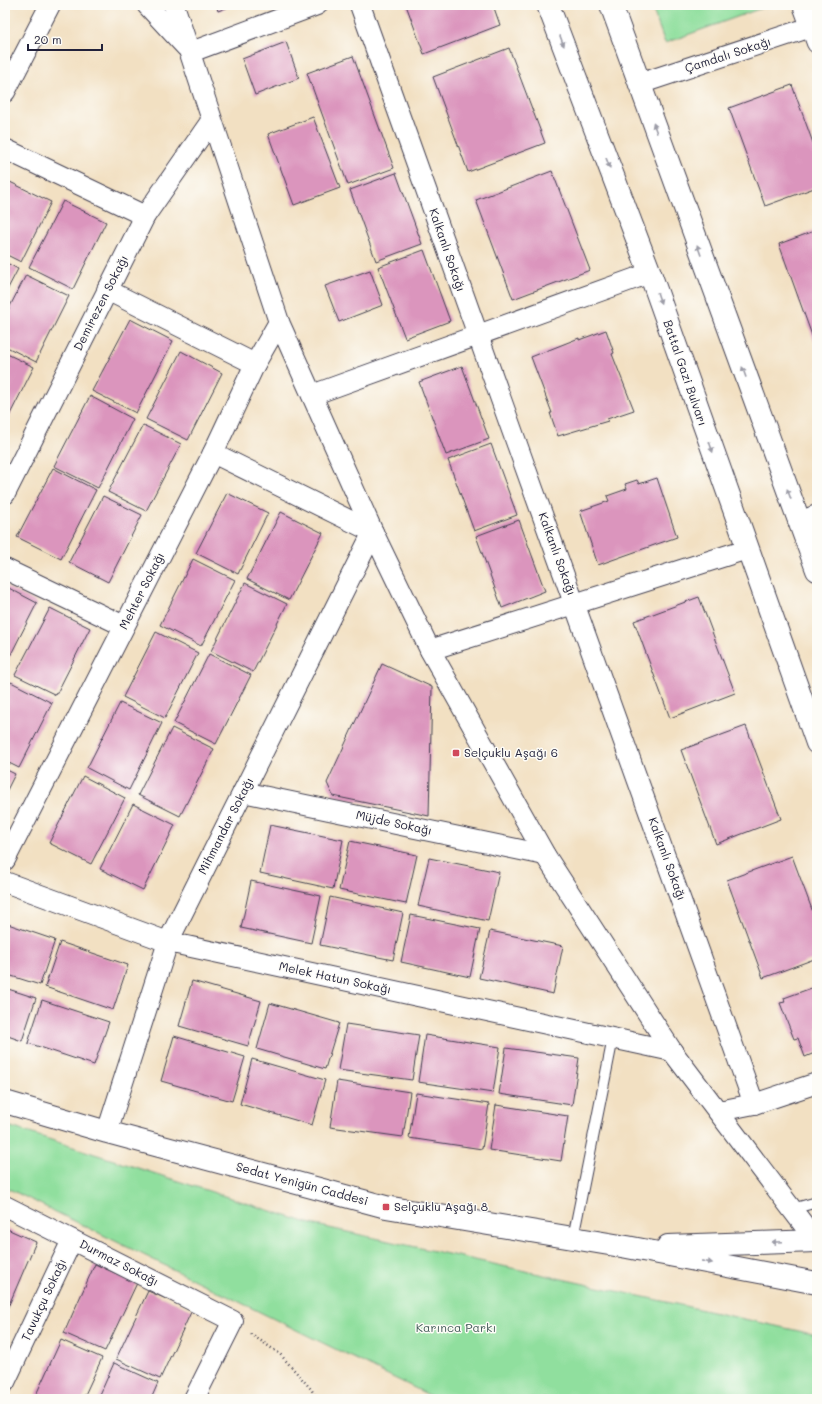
<svg xmlns="http://www.w3.org/2000/svg" width="822" height="1404" viewBox="0 0 822 1404" font-family="Mali,sans-serif">
	<style>
		.green { fill: #90df9e; stroke: #59806c }
		.building { fill: #db95bd }
		.lines { fill: none; stroke-linecap: round; stroke-linejoin: round }
		.lane-casing { stroke: #413e4f; stroke-width: 12 }
		.street-casing { stroke: #413e4f; stroke-width: 22 }
		.secondary-casing { stroke: #413e4f; stroke-width: 24 }
		.primary-casing { stroke: #413e4f; stroke-width: 24 }
		.path { stroke: #413e4f; stroke-width: 2.5; stroke-dasharray: 1 3; stroke-linecap: butt }
		.lane { stroke: #fff; stroke-width: 10 }
		.street { stroke: #fff; stroke-width: 20 }
		.secondary { stroke: #fff; stroke-width: 22 }
		.primary { stroke: #fff; stroke-width: 22 }
		.oneway { fill: #9c9ca7 }
		.poi-dot { fill: #d1495b; stroke: #fdfcf7; stroke-width: 1.5 }
		.labels { text-anchor: middle; stroke-width: 3; stroke-linejoin: round; paint-order: stroke }
		.street-label { font-size: 12px; fill: #22223b; stroke: #fdfcf7 }
		.poi-label { font-size: 12px; fill: #22223b; stroke: #fdfcf7; text-anchor: start }
		.park-label { font-size: 12px; fill: #435b59; stroke: #fdfcf7 }
	</style>
	<rect width="100%" height="100%" fill="#fdfcf7"/>
	<filter id="ink" filterUnits="userSpaceOnUse"><feTurbulence type="fractalNoise" baseFrequency=".025" numOctaves="2"/><feDisplacementMap in="SourceGraphic" scale="8" xChannelSelector="R" yChannelSelector="G"/><feConvolveMatrix kernelMatrix="1 2 1 2 8 2 1 2 1" color-interpolation-filters="sRGB"/></filter>
	<filter id="wash" filterUnits="userSpaceOnUse"><feTurbulence type="fractalNoise" baseFrequency=".012" numOctaves="4" result="noise"/><feDisplacementMap in="SourceGraphic" scale="16" xChannelSelector="R" yChannelSelector="G"/><feGaussianBlur stdDeviation="0.9" result="paint"/><feColorMatrix in="noise" values="0 0 0 0 0 0 0 0 0 0 0 0 0 0 0 0 0 1.4 0 .05"/><feComposite in="paint" operator="in"/></filter>
	<g filter="url(#wash)">
		<rect width="100%" height="100%" fill="#f2e0c2"/>
		<!-- green -->
		<g class="green">
			<polygon points="651,5 770,5 665,43"/>
			<polygon points="5,1125 311,1224 817,1335 817,1399 437,1399 5,1187"/>
		</g>
		<g id="blocks">
			<!-- building -->
			<g class="building">
				<polygon points="216,5 234,5 218,11"/>
				<polygon points="406,5 493,5 500,25 424,54"/>
				<polygon points="286,42 299,78 255,95 242,59"/>
				<polygon points="509,48 545,143 468,172 433,77"/>
				<polygon points="353,56 394,168 348,185 307,73"/>
				<polygon points="792,85 817,154 817,187 765,206 729,108"/>
				<polygon points="313,117 340,188 294,205 268,134"/>
				<polygon points="552,171 590,270 513,299 476,200"/>
				<polygon points="396,173 422,244 376,261 350,190"/>
				<polygon points="10,182 51,202 21,262 5,254 5,192"/>
				<polygon points="63,201 106,222 73,289 29,267"/>
				<polygon points="817,230 817,340 814,341 779,244"/>
				<polygon points="424,250 450,321 405,338 378,267"/>
				<polygon points="5,262 18,269 5,294"/>
				<polygon points="370,270 383,305 339,322 325,286"/>
				<polygon points="26,275 69,296 36,362 5,346 5,316"/>
				<polygon points="130,319 173,341 136,413 92,391"/>
				<polygon points="606,330 614,353 612,354 634,410 607,419 608,421 558,436 550,413 552,413 531,357 579,338 579,340"/>
				<polygon points="181,351 222,373 188,440 146,419"/>
				<polygon points="5,353 34,367 5,424"/>
				<polygon points="462,366 489,439 446,455 419,382"/>
				<polygon points="90,396 133,419 98,488 54,466"/>
				<polygon points="143,425 181,444 146,511 108,492"/>
				<polygon points="491,444 517,515 474,531 448,460"/>
				<polygon points="53,468 96,490 61,559 17,537"/>
				<polygon points="657,478 677,537 598,565 580,511 609,501 607,496 627,489 625,484 637,480 639,484"/>
				<polygon points="227,493 268,513 238,574 196,553"/>
				<polygon points="103,496 142,515 108,582 69,562"/>
				<polygon points="281,512 323,533 289,600 247,579"/>
				<polygon points="519,520 545,591 502,608 476,536"/>
				<polygon points="193,559 235,580 201,646 160,625"/>
				<polygon points="245,583 287,604 253,672 211,651"/>
				<polygon points="5,586 37,603 5,666"/>
				<polygon points="699,597 735,693 670,718 634,621"/>
				<polygon points="50,608 90,628 56,695 15,675"/>
				<polygon points="156,632 198,653 165,718 123,697"/>
				<polygon points="209,654 251,675 216,744 174,723"/>
				<polygon points="382,664 432,687 429,816 333,796 327,783"/>
				<polygon points="11,682 52,703 19,768 5,761 5,694"/>
				<polygon points="120,703 162,723 129,790 87,768"/>
				<polygon points="746,726 781,819 716,844 681,750"/>
				<polygon points="172,728 214,749 180,816 138,795"/>
				<polygon points="5,769 15,774 5,794"/>
				<polygon points="83,776 125,798 91,864 49,843"/>
				<polygon points="133,804 175,825 143,890 100,869"/>
				<polygon points="270,825 343,840 333,889 260,873"/>
				<polygon points="350,841 417,855 406,904 339,890"/>
				<polygon points="792,856 817,923 817,958 763,978 727,880"/>
				<polygon points="429,858 499,872 488,921 418,906"/>
				<polygon points="251,881 321,896 311,943 241,928"/>
				<polygon points="330,897 403,913 393,960 320,945"/>
				<polygon points="411,915 480,929 470,977 401,962"/>
				<polygon points="5,923 55,940 40,985 5,974"/>
				<polygon points="490,931 563,946 553,994 479,978"/>
				<polygon points="60,942 128,965 113,1010 45,987"/>
				<polygon points="192,981 261,1001 248,1046 179,1026"/>
				<polygon points="817,986 817,1052 805,1057 798,1038 794,1039 780,1003 785,1002 784,998"/>
				<polygon points="5,988 36,998 22,1041 5,1035"/>
				<polygon points="42,1000 109,1022 94,1065 28,1043"/>
				<polygon points="270,1003 339,1023 325,1069 257,1049"/>
				<polygon points="346,1024 419,1035 412,1080 338,1070"/>
				<polygon points="425,1035 500,1047 493,1093 418,1082"/>
				<polygon points="174,1036 245,1057 232,1101 161,1081"/>
				<polygon points="506,1048 579,1058 572,1105 499,1094"/>
				<polygon points="252,1059 325,1080 312,1125 240,1104"/>
				<polygon points="337,1081 410,1092 403,1137 330,1127"/>
				<polygon points="416,1093 489,1104 482,1149 409,1138"/>
				<polygon points="496,1105 568,1116 561,1161 489,1150"/>
				<polygon points="5,1228 36,1242 8,1307 5,1306"/>
				<polygon points="95,1264 137,1283 105,1351 64,1333"/>
				<polygon points="148,1291 192,1310 160,1379 116,1359"/>
				<polygon points="61,1340 102,1358 83,1399 34,1399"/>
				<polygon points="114,1363 158,1383 151,1399 98,1399"/>
			</g>
		</g>
	</g>
	<g filter="url(#ink)">
		<use href="#blocks" fill-opacity="0" stroke="#413e4f" stroke-width="1"/>
		<g class="lines">
			<defs>
				<g id="lane">
					<polyline points="792,1209 817,1202"/>
					<polyline points="573,1238 613,1038"/>
				</g>
				<g id="street">
					<polyline points="147,5 186,47"/>
					<polyline points="174,5 279,322 373,532 430,650 545,855 672,1051 816,1241"/>
					<path d="M360,5C490,372 623,737 754,1104"/>
					<polyline points="803,5 817,43"/>
					<polyline points="191,52 317,5"/>
					<polyline points="639,84 817,25"/>
					<polyline points="5,92 50,5"/>
					<polyline points="5,149 145,216"/>
					<polyline points="107,290 255,364"/>
					<polyline points="312,395 650,273"/>
					<polyline points="5,494 145,216 211,121"/>
					<polyline points="799,522 817,515"/>
					<polyline points="5,569 124,626"/>
					<polyline points="430,650 747,549"/>
					<polyline points="243,792 545,855"/>
					<polyline points="5,860 213,453 255,364 279,322"/>
					<polyline points="5,882 168,942 672,1051"/>
					<polyline points="719,1111 754,1104 817,1083"/>
					<polyline points="107,1132 168,942 373,532 213,453"/>
					<polyline points="5,1206 233,1321 194,1399"/>
					<polyline points="5,1382 72,1240"/>
				</g>
				<g id="secondary">
					<polyline points="5,1102 107,1132 386,1207 627,1247 817,1283"/>
					<polyline points="668,1246 817,1241"/>
				</g>
				<g id="primary">
					<polyline points="548,5 650,273 817,743"/>
					<polyline points="611,5 817,570"/>
				</g>
			</defs>
			<!-- lane casing -->
			<use href="#lane" class="lane-casing"/>
			<!-- street casing -->
			<use href="#street" class="street-casing"/>
			<!-- secondary casing -->
			<use href="#secondary" class="secondary-casing"/>
			<!-- primary casing -->
			<use href="#primary" class="primary-casing"/>
			<!-- path -->
			<polyline class="path" points="251,1334 280,1354 311,1389 317,1399"/>
			<!-- lane -->
			<use href="#lane" class="lane"/>
			<!-- street -->
			<use href="#street" class="street"/>
			<!-- secondary -->
			<use href="#secondary" class="secondary"/>
			<!-- primary -->
			<use href="#primary" class="primary"/>
		</g>
		<!-- one-way arrows -->
		<defs><path id="oneway-solid" d="M-6-.8H1V-3.2L6.5 0L1 3.2V.8H-6Z"/></defs>
		<g class="oneway">
			<use href="#oneway-solid" transform="translate(562 41) rotate(69)"/>
			<use href="#oneway-solid" transform="translate(655 128) rotate(-110)"/>
			<use href="#oneway-solid" transform="translate(608 163) rotate(69)"/>
			<use href="#oneway-solid" transform="translate(699 250) rotate(-110)"/>
			<use href="#oneway-solid" transform="translate(659 298) rotate(71)"/>
			<use href="#oneway-solid" transform="translate(744 372) rotate(-110)"/>
			<use href="#oneway-solid" transform="translate(711 447) rotate(71)"/>
			<use href="#oneway-solid" transform="translate(789 494) rotate(-110)"/>
			<use href="#oneway-solid" transform="translate(777 1242) rotate(178)"/>
			<use href="#oneway-solid" transform="translate(707 1262) rotate(11)"/>
		</g>
	</g>
	<!-- markers -->
	<g class="poi-dot">
		<rect x="452" y="749" width="8" height="8" rx="2"/>
		<rect x="382" y="1203" width="8" height="8" rx="2"/>
	</g>
	<g class="labels">
		<!-- street labels -->
		<g class="street-label">
			<text transform="translate(728 55) rotate(-18)" y="4">Çamdalı Sokağı</text>
			<text transform="translate(447 250) rotate(71)" y="4">Kalkanlı Sokağı</text>
			<text transform="translate(101 303) rotate(-63)" y="4">Demirezen Sokağı</text>
			<text transform="translate(685 373) rotate(71)" y="4">Battal Gazi Bulvarı</text>
			<text transform="translate(557 554) rotate(70)" y="4">Kalkanlı Sokağı</text>
			<text transform="translate(142 591) rotate(-63)" y="4">Mehter Sokağı</text>
			<text transform="translate(394 823) rotate(12)" y="4">Müjde Sokağı</text>
			<text transform="translate(226 826) rotate(-63)" y="4">Mihmandar Sokağı</text>
			<text transform="translate(667 859) rotate(70)" y="4">Kalkanlı Sokağı</text>
			<text transform="translate(335 978) rotate(12)" y="4">Melek Hatun Sokağı</text>
			<text transform="translate(302 1184) rotate(15)" y="4">Sedat Yenigün Caddesi</text>
			<text transform="translate(119 1263) rotate(27)" y="4">Durmaz Sokağı</text>
			<text transform="translate(44 1300) rotate(-65)" y="4">Tavukçu Sokağı</text>
		</g>
		<!-- poi labels -->
		<g class="poi-label">
			<text x="464" y="757">Selçuklu Aşağı 6</text>
			<text x="394" y="1211">Selçuklu Aşağı 8</text>
		</g>
		<!-- park labels -->
		<g class="park-label">
			<text x="456" y="1332">Karınca Parkı</text>
		</g>
	</g>
	<!-- margin -->
	<rect width="822" height="1404" fill="none" stroke="#fdfcf7" stroke-width="20"/>
	<!-- scale -->
	<path d="M28 44v6h74v-6" fill="none" stroke="#22223b" stroke-width="2"/>
	<text x="34" y="44" font-size="12" fill="#22223b" stroke="#fdfcf7" stroke-width="3" paint-order="stroke">20 m</text>
</svg>
